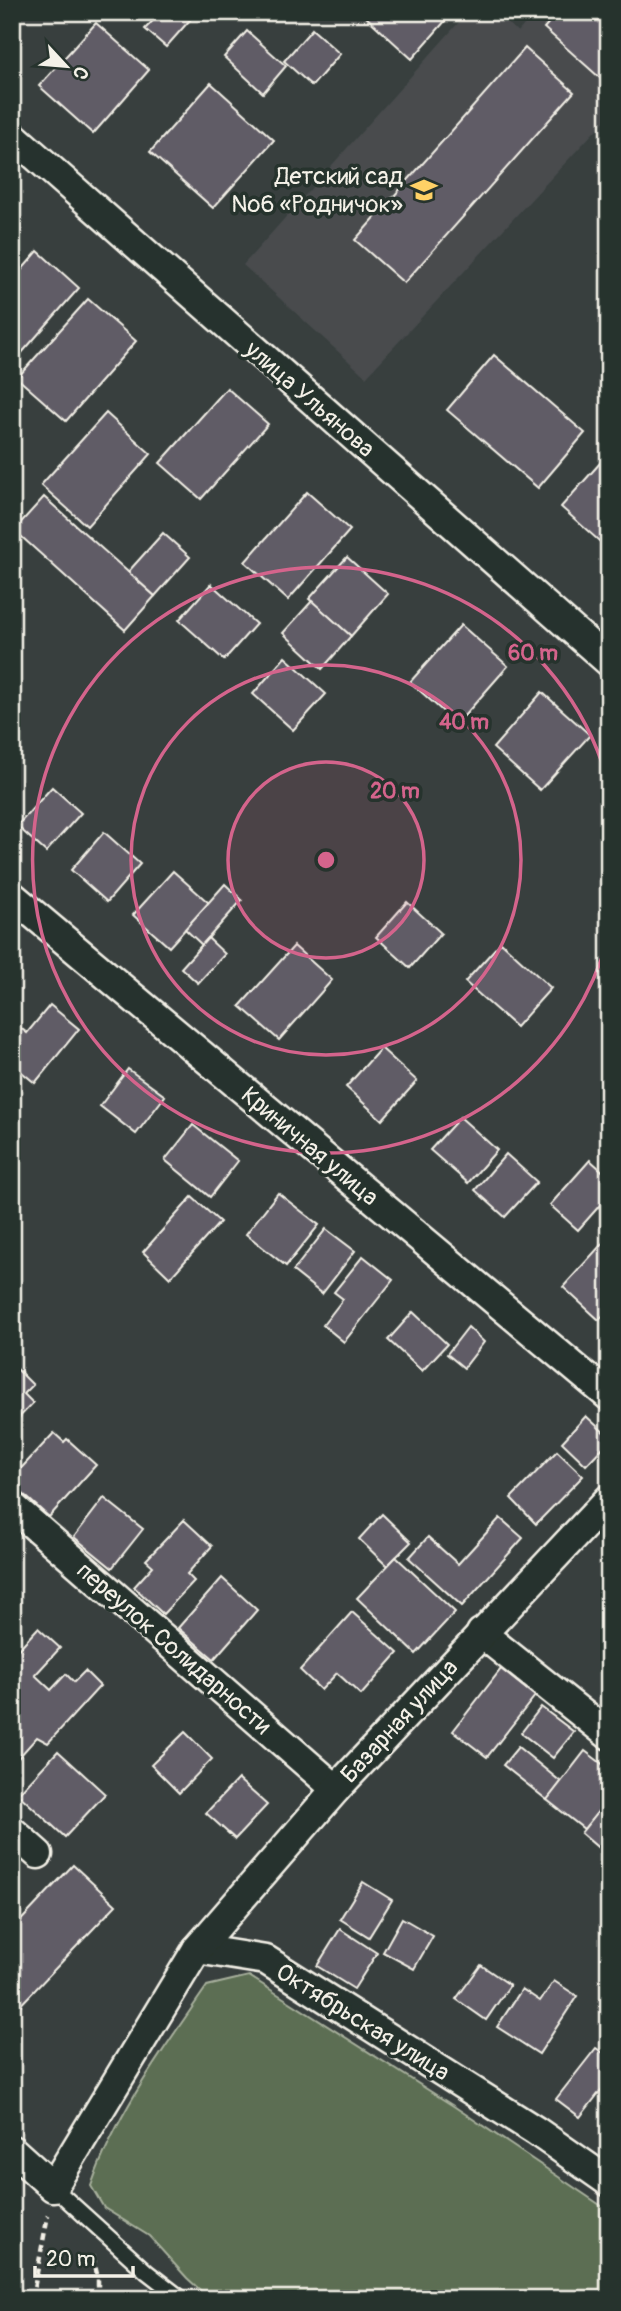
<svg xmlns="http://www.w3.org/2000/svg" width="621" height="2311" viewBox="0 0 621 2311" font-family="Pangolin,sans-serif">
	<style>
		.built { fill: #484b4d }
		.green { fill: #5b6e52; stroke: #a8b09d; stroke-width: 2 }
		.building { fill: #615c66; stroke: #f4f1e8; stroke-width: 2 }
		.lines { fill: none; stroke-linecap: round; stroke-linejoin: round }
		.lane-casing { stroke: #f4f1e8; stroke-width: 19 }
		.street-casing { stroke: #f4f1e8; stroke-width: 33 }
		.path { stroke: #f4f1e8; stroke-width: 4.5; stroke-dasharray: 7 5; stroke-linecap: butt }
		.lane { stroke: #26332d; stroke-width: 14 }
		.street { stroke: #26332d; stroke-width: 28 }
		.ring { fill: none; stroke: #d4648c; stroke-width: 3.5 }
		.labels { text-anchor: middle; stroke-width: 7; stroke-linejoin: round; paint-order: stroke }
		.poi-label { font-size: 24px; fill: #f4f1e8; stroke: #26332d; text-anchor: end }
		.street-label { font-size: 24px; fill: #f4f1e8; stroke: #26332d }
		.centre { fill: #d4648c; stroke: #26332d; stroke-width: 3.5 }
		.ring-label { font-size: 21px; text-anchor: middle; font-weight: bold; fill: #d4648c; stroke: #26332d; stroke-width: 7; stroke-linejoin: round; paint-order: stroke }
	</style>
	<rect width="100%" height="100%" fill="#383f3e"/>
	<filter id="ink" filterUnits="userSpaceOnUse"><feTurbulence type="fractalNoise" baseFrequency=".0143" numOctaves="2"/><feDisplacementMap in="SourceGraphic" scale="14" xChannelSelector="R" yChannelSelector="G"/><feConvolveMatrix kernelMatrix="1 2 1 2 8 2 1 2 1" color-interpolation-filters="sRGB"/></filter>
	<g filter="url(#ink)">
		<!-- built -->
		<polygon class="built" points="468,12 494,12 518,32 535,12 609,12 609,116 366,377 243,265"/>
		<!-- green -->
		<path class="green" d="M249,1976L455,2107L609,2211V2299H210L187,2278L149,2236L104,2208L91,2186C117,2112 163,2050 207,1986Z"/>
		<!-- building -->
		<g class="building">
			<polygon points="161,12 197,12 166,47 145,29"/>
			<polygon points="370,12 453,12 412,59 366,17"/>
			<polygon points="558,12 609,12 609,86 544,28"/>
			<polygon points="96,23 149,70 93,134 39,86"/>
			<polygon points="312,29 340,54 312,86 284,61"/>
			<polygon points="247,31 286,66 263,93 224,57"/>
			<polygon points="525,48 574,92 404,283 355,240"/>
			<polygon points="211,83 274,140 213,208 150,152"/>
			<polygon points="38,251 79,288 12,364 12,281"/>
			<polygon points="88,299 136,341 66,421 17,378"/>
			<polygon points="494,355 585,433 538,488 447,410"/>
			<polygon points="227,388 268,424 201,499 160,463"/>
			<polygon points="106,413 151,454 87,526 41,485"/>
			<polygon points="609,453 609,546 607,548 561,507"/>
			<polygon points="307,492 350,530 288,600 245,562"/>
			<polygon points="44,497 155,596 125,630 14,530"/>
			<polygon points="163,533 190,557 155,596 128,572"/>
			<polygon points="347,557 388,594 351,636 309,599"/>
			<polygon points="211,584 256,624 224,660 179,620"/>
			<polygon points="312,601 351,636 322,669 283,633"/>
			<polygon points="461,625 508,666 457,724 410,682"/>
			<polygon points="285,657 326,694 293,730 253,694"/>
			<polygon points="542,692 590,735 540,790 493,748"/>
			<polygon points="52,787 81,813 46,852 17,826"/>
			<polygon points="104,832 140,864 107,902 71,870"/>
			<polygon points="173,871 209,903 169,947 133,915"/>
			<polygon points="225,884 242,900 202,945 185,929"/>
			<polygon points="407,902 441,933 410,968 376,937"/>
			<polygon points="208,938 225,954 198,983 181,968"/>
			<polygon points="501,942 551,988 516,1027 465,982"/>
			<polygon points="294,946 332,980 279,1040 240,1006"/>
			<polygon points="50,1005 79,1029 35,1083 12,1064 12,1021 27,1033"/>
			<polygon points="381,1048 417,1081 382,1120 346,1087"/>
			<polygon points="128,1069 165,1096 136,1134 100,1106"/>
			<polygon points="460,1117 497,1150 468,1183 430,1150"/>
			<polygon points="193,1125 238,1161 210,1197 165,1160"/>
			<polygon points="506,1154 537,1182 505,1217 475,1190"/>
			<polygon points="590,1160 609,1177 609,1195 578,1230 550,1205"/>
			<polygon points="278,1193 319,1225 286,1266 246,1234"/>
			<polygon points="192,1197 220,1222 170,1278 143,1252"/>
			<polygon points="326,1229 355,1251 322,1294 293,1271"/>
			<polygon points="609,1236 609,1309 599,1320 563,1287"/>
			<polygon points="363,1256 393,1280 344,1342 323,1325 343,1299 334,1292"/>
			<polygon points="413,1312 447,1344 422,1371 388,1340"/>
			<polygon points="468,1327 484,1342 464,1368 447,1354"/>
			<polygon points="15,1367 33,1385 24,1394 33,1403 12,1425 12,1370"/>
			<polygon points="586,1416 609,1437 609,1441 586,1465 562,1442"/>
			<polygon points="54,1433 64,1442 67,1439 96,1465 49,1517 12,1484 12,1478"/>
			<polygon points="557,1451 583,1476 536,1524 511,1498"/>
			<polygon points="104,1498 143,1529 112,1568 74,1537"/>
			<polygon points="382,1514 411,1542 387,1566 359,1539"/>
			<polygon points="500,1518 523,1538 462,1606 409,1558 428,1537 458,1564"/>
			<polygon points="184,1520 212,1546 187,1574 194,1581 163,1614 134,1587 153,1566 146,1560"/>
			<polygon points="396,1557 455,1612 416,1654 357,1598"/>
			<polygon points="222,1578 257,1610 214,1659 178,1628"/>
			<polygon points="352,1612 398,1653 361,1695 337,1673 321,1690 300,1670"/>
			<polygon points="38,1628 60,1648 35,1675 51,1690 66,1674 74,1682 85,1671 100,1686 48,1743 37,1737 12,1765 12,1656"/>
			<polygon points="501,1669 535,1696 487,1757 453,1731"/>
			<polygon points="541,1707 574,1732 553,1758 521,1733"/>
			<polygon points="185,1732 212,1759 179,1793 151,1765"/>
			<polygon points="518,1747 561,1782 547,1800 503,1765"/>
			<polygon points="58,1751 105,1794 65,1837 18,1794"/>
			<polygon points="585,1751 609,1769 609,1798 584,1829 547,1800"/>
			<polygon points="238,1779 267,1805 235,1839 206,1813"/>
			<polygon points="609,1798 609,1843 602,1851 581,1833"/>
			<polygon points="73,1865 116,1905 12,2014 12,1930"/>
			<polygon points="363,1882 392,1900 369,1937 340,1919"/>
			<polygon points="402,1918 433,1936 414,1969 383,1952"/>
			<polygon points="340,1929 377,1953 354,1989 317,1966"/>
			<polygon points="481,1965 510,1985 486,2020 456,1999"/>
			<polygon points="554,1981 577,1996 539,2054 497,2027 522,1989 540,2001"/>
			<polygon points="596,2048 609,2057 609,2080 580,2117 556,2099"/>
		</g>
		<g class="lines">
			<defs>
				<polyline id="lane" points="53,2187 147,2272 182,2299"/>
				<g id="street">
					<polyline points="12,135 609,662"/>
					<polyline points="12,896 609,1396"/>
					<polyline points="12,1506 336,1789"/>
					<polyline points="481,1633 609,1735"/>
					<polyline points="12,1831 38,1854"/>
					<polyline points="197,1949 266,1960 536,2131 609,2182"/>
					<polyline points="12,2150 53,2187 197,1949 336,1789 609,1499"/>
				</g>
			</defs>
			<!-- lane casing -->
			<use href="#lane" class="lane-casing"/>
			<!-- street casing -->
			<use href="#street" class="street-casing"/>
			<!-- path -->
			<g class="path">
				<polyline points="93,2256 98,2279 98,2299"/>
				<polyline points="32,2299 48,2215"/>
			</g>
			<!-- lane -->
			<use href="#lane" class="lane"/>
			<!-- street -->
			<use href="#street" class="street"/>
		</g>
	</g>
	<!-- distance rings -->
	<circle cx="326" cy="860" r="98" fill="#d4648c" fill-opacity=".12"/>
	<g class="ring">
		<circle cx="326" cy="860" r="98"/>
		<circle cx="326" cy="860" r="195"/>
		<path d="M608 938A293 293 0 1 1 608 782"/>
	</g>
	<!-- icons -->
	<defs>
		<symbol id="school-bare" viewBox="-9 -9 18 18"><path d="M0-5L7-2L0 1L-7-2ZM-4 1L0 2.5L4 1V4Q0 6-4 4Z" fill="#ffd166" stroke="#26332d" stroke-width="2.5" paint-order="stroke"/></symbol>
	</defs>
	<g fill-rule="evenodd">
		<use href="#school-bare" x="405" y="171" width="38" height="38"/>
	</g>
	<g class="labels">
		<!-- poi labels -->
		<g class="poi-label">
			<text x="403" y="184">Детский сад<tspan x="403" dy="28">№6 «Родничок»</tspan></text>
		</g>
		<!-- street labels -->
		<g class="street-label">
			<text transform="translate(310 399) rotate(41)" y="8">улица Ульянова</text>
			<text transform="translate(310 1146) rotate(40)" y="8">Криничная улица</text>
			<text transform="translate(174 1648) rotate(41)" y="8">переулок Солидарности</text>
			<text transform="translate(399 1721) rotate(-47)" y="8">Базарная улица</text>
			<text transform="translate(363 2022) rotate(32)" y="8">Октябрьская улица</text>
		</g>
	</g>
	<circle cx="326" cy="860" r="10" class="centre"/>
	<g class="ring-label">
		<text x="533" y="660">60 m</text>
		<text x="464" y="729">40 m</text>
		<text x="395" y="798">20 m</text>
	</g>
	<!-- margin -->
	<rect width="621" height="2311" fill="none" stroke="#26332d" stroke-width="42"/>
	<rect x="21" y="21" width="579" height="2269" fill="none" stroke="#f4f1e8" stroke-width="2.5" filter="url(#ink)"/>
	<!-- north arrow -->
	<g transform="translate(66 66) rotate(116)" stroke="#26332d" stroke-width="5" paint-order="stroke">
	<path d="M0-5L12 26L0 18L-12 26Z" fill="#f4f1e8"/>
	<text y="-10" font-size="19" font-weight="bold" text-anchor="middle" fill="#f4f1e8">С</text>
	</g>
	<!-- scale -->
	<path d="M35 2266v10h98v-10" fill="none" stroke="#f4f1e8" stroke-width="3.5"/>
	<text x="46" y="2266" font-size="21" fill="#f4f1e8" stroke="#26332d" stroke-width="5" paint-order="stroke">20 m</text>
</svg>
